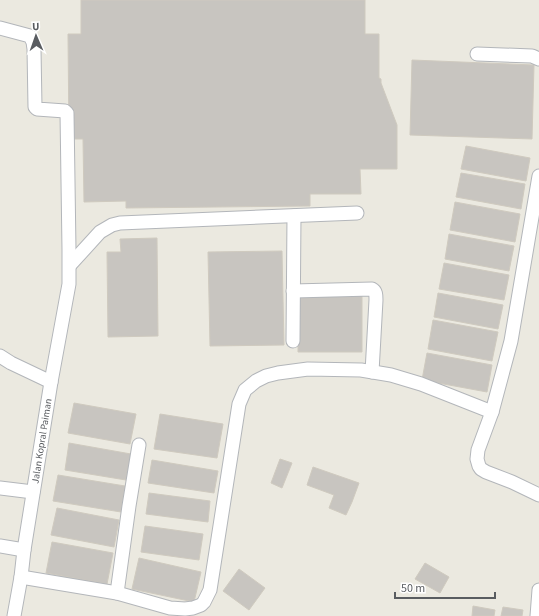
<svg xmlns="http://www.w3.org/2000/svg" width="539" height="616" viewBox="0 0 539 616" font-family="'Source Sans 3',sans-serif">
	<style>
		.building { fill: #c8c5c0; stroke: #cfcabf }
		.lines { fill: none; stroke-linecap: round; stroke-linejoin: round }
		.minor-casing { stroke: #b3b6ba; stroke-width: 15 }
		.minor { stroke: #fff; stroke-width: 13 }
		.labels { text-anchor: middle; stroke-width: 3; stroke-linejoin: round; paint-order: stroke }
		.street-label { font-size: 10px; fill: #595c60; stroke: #fff }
	</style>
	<rect width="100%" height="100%" fill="#ebe9e0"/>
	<!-- building -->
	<g class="building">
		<polygon points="81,0 365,0 365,34 379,34 379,78 381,79 381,83 397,125 397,169 360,169 361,194 310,194 310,206 126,208 126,201 84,202 83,139 69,139 68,34 81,34"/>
		<polygon points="412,60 534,65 532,139 410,135"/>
		<polygon points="466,146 530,158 526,181 461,169"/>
		<polygon points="461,173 525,184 521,209 456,197"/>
		<polygon points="455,202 520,214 515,242 450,230"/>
		<polygon points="449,234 514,246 509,271 445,259"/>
		<polygon points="157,238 158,336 108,337 107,252 121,252 120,239"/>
		<polygon points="282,251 284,345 210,346 208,252"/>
		<polygon points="444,263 509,275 504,300 439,289"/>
		<polygon points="298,293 362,294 362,352 298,352"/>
		<polygon points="438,293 503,305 498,329 434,317"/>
		<polygon points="433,320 498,332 492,361 428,349"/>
		<polygon points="427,353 492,365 487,392 422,380"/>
		<polygon points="74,403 136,414 130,444 68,433"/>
		<polygon points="160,414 223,424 217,458 154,449"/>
		<polygon points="69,443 131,454 126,480 65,470"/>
		<polygon points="280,459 292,463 282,488 271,483"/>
		<polygon points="152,460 218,471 214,493 148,483"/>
		<polygon points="313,467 359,483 352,502 346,515 329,508 334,495 307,485"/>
		<polygon points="58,475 125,486 121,512 53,501"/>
		<polygon points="149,493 210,501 208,522 146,514"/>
		<polygon points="57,508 119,520 114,547 51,535"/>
		<polygon points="145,526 203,534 199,560 141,552"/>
		<polygon points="52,542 113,553 107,584 46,573"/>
		<polygon points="139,558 201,572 194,602 132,589"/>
		<polygon points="425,563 449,577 440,593 415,579"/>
		<polygon points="239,569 265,588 249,610 223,591"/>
		<polygon points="473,606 495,610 494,616 472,616"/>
		<polygon points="503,607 523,610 522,616 501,616"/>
	</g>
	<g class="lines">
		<defs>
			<g id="minor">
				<polyline points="0,28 30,36 33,42 34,49 35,107 37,109 65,111 67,113 69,250 69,284 51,382 24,550 21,577 14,616"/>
				<polyline points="477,54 532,56 539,59"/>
				<polyline points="539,176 511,341 492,412 478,450 477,459 479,466 481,469 486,472 512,482 539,495"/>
				<polyline points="70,265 100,232 112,225 120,223 357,213"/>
				<path d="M293,291L372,289C376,291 376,295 376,300L372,372"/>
				<polyline points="293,341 294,216"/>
				<polyline points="0,356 11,363 51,382"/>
				<polyline points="0,488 33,492"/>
				<polyline points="0,546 24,550"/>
				<polyline points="21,577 117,593 170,608 185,609 193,608 201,605 204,602 210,590 239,404 245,390 256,381 266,376 278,373 308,369 361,370 391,375 421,384 492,412"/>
				<polyline points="117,593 129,506 139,445"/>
				<polyline points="537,616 539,590"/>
			</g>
		</defs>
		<!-- minor casing -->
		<use href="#minor" class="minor-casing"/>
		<!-- minor -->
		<use href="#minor" class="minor"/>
	</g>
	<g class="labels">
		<!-- street labels -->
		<g class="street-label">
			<text transform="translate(41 441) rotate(-81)" y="4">Jalan Kopral Paiman</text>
		</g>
	</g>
	<!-- north arrow -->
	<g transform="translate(36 36) rotate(358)" stroke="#ffffff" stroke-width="3" paint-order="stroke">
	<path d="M0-3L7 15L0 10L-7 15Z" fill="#595c60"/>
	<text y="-6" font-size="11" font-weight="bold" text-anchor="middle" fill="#595c60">U</text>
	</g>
	<!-- scale -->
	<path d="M395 592v6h100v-6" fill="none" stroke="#595c60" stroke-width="2"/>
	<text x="401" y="592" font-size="12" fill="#595c60" stroke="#ffffff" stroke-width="3" paint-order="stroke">50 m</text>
</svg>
